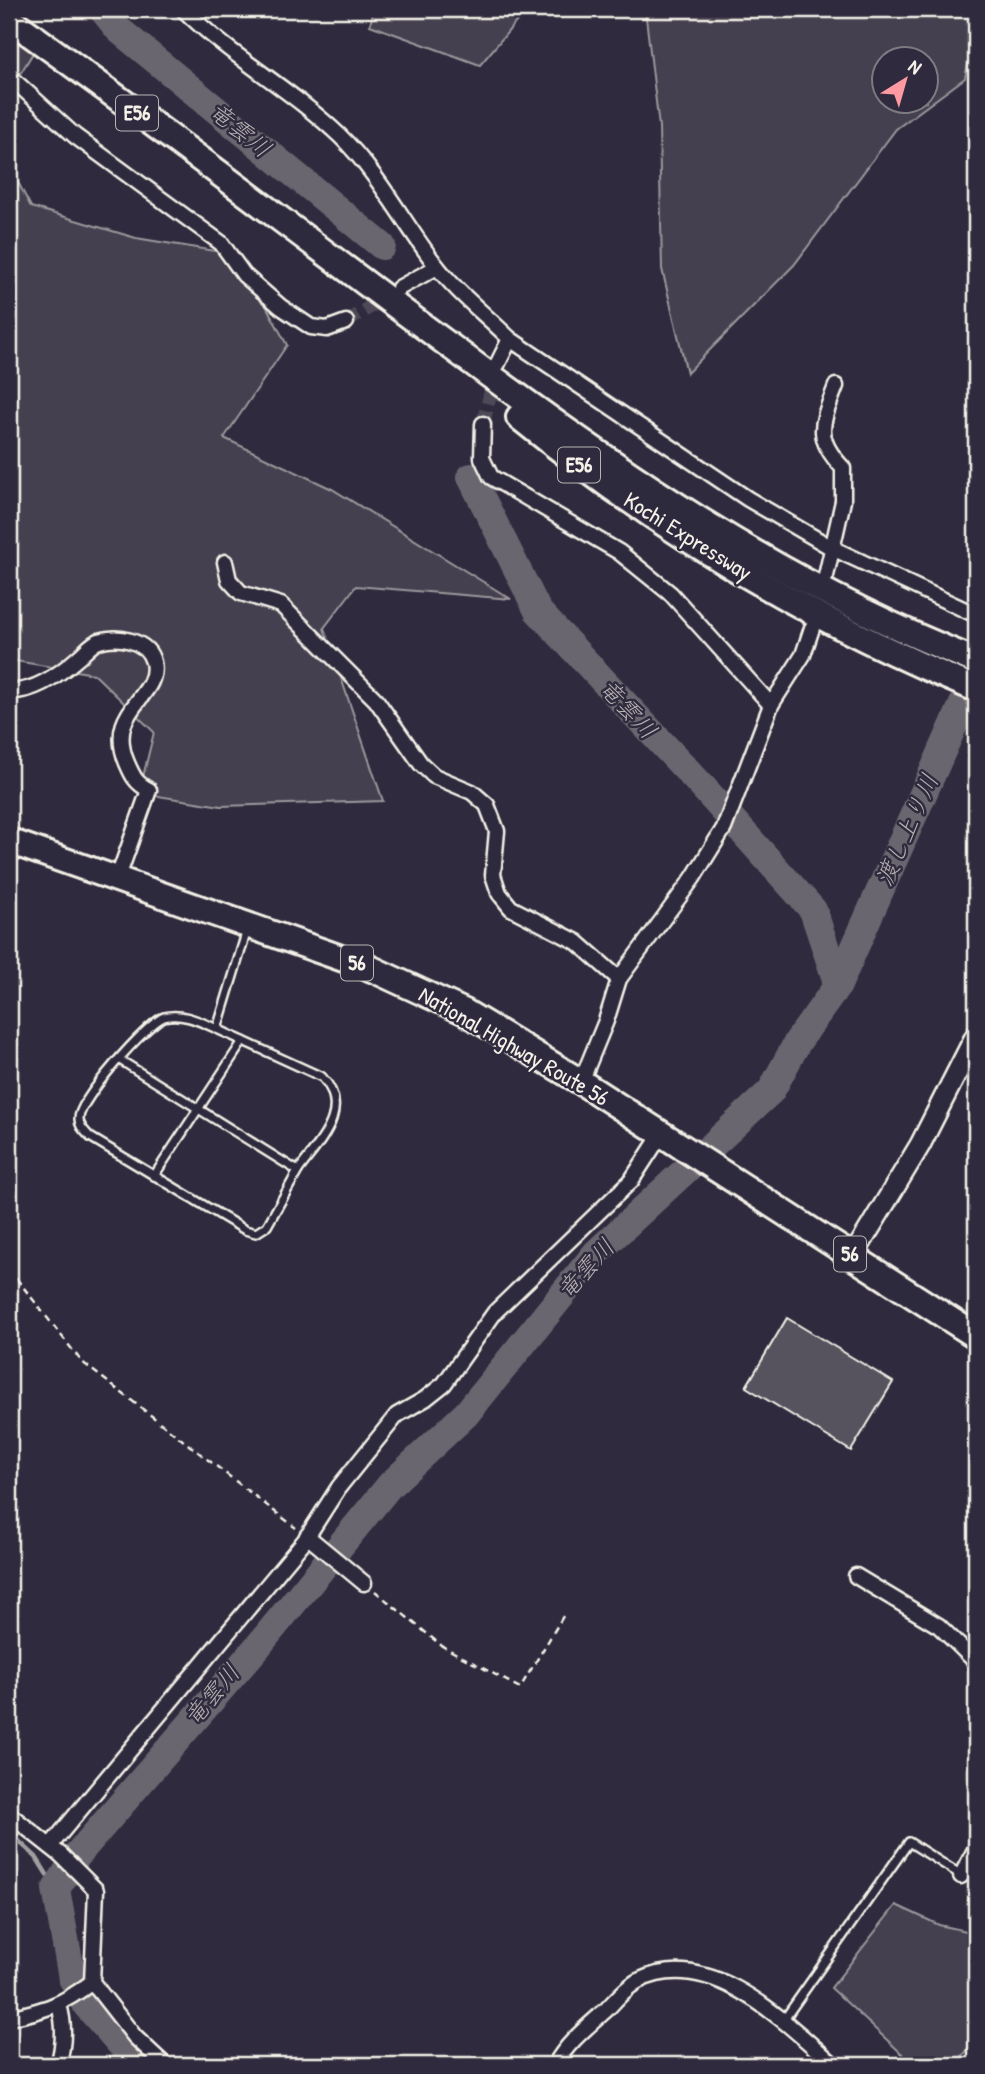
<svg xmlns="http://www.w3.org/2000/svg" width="985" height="2074" viewBox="0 0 985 2074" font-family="'Patrick Hand','Klee One',sans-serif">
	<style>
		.green { fill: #454050; stroke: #9c989c; stroke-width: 2; fill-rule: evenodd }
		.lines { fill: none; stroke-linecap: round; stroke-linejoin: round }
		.stream { stroke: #a19ea0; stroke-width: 4.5 }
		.river { stroke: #6a6670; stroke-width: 28 }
		.building { fill: #56525f; stroke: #f4f1e8; stroke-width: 2 }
		.street-tunnel { stroke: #4d4857; stroke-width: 14; stroke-dasharray: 14 7; stroke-linecap: butt }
		.lane-casing { stroke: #f4f1e8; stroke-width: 12 }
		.street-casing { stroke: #f4f1e8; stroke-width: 19 }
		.secondary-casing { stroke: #f4f1e8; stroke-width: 24 }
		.highway-casing { stroke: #f4f1e8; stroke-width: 30 }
		.path { stroke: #f4f1e8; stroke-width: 2.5; stroke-dasharray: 7 5; stroke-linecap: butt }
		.lane { stroke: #2f2a3d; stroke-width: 7 }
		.street { stroke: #2f2a3d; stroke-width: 14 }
		.secondary { stroke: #2f2a3d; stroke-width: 19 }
		.highway { stroke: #2f2a3d; stroke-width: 24 }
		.labels { text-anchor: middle; stroke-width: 5; stroke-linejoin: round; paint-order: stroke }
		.shield { fill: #2f2a3d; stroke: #b9b5b5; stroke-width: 2 }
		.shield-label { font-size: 21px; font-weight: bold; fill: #f4f1e8 }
		.street-label { font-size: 23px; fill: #f4f1e8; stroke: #2f2a3d }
		.water-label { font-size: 24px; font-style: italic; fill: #b6b2b2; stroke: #2f2a3d }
	</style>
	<rect width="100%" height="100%" fill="#2f2a3d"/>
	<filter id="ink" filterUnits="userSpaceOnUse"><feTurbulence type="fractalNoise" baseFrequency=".0143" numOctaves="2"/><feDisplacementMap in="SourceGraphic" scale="14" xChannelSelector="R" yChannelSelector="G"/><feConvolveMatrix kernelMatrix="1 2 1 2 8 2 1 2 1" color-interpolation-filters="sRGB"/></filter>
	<g filter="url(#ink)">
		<!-- green -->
		<g class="green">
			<polygon points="9,9 39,43 9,92"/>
			<polygon points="374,9 527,9 480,65 370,25"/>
			<path d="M645,9H976V26L965,78L896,129L794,265L687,373L662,269L659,127ZM884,60H926V102H884Z"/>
			<polygon points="9,165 31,207 136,238 239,255 287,345 224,438 332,489 511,599 356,586 324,628 383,801 221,806 139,793 154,732 94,674 9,660 9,613 12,612 13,450 9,448"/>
			<polygon points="896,1905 939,1925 976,1933 976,2040 955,2065 914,2065 831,1988"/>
		</g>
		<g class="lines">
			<!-- stream -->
			<polyline class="stream" points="9,1832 36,1857 56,1889"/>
			<!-- river -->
			<g class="river">
				<polyline points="102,9 119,30 382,246"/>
				<polyline points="471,477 538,611 699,783 813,910 838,985"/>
				<polyline points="139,2065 87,2006 72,1978 56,1889 78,1854 259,1645 390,1485 466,1414 596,1253 771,1091 798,1041 838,985 976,675"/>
			</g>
		</g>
		<!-- building -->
		<polygon class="building" points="787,1318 893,1382 851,1451 746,1387"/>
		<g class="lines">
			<!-- street-tunnel -->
			<g class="street-tunnel">
				<polyline points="346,322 389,295"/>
				<polyline points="483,424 495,374"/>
			</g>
			<defs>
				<g id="lane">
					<path d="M247,930L217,1029L322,1077C353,1110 319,1142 298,1171"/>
					<path d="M120,1060L298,1171L267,1226L256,1233L245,1230L90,1137C85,1131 79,1127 79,1119C78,1101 147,1023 164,1017C182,1012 201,1022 217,1029"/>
					<polyline points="154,1176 243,1041"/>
					<polyline points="783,2021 909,1842 961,1875"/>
				</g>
				<g id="street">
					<path d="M183,9C231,57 291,89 340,136C378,173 403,222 435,264C456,292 486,315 510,339L497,365"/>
					<polyline points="9,76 75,136 221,243 244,275 281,307 311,327 327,329 346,322"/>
					<polyline points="399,288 437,267"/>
					<polyline points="510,339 748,499 832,548 976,615"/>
					<polyline points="483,424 482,458 491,477 619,552 671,594 771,705"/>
					<polyline points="225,562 229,580 241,593 281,605 376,700 421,764 434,776 472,792 487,805 497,831 493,875 499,893 511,908 577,942 619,979"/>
					<path d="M826,576L843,501V468C813,437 822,423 836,386"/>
					<path d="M9,691C34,693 61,673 79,657C85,652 92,643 99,641C118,635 148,640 153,662C161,698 104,708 127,763C133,777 136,783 149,790L117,880"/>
					<polyline points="581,1082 606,1021 619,979 693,878 724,828 771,705 803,655 812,628"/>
					<polyline points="307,1536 364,1583"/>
					<polyline points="856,1576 939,1626 976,1662"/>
					<polyline points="9,1814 61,1855 96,1890 92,1982 135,2037 165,2065"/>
					<polyline points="50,1846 305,1540 339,1487 397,1415 425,1399 444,1384 495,1312 631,1181 662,1133"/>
					<polyline points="961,1876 976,1848"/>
					<path d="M9,2018C45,2010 62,2005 92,1982"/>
					<path d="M58,2065C64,2045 65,2025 59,2005"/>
					<path d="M555,2065C567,2043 587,2027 606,2010C615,2001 626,1987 638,1981C710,1945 785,2022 834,2065"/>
				</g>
				<polyline id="secondary" points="853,1256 920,1145 976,1035"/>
				<g id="highway">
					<path d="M9,19C157,124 300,235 446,343C615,469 778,583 976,661"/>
					<path d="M519,417C657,529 813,622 976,689"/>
					<polyline points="9,841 372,969 465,1012 581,1082 976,1336"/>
				</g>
			</defs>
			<!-- lane casing -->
			<use href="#lane" class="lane-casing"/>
			<!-- street casing -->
			<use href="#street" class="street-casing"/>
			<!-- secondary casing -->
			<use href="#secondary" class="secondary-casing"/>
			<!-- highway casing -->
			<use href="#highway" class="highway-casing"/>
			<!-- path -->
			<g class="path">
				<polyline points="9,1269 82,1362 296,1528"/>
				<polyline points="375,1591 442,1646 520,1688 565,1613"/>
			</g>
			<!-- lane -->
			<use href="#lane" class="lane"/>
			<!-- street -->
			<use href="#street" class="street"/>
			<!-- secondary -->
			<use href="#secondary" class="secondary"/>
			<!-- highway -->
			<use href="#highway" class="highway"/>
		</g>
	</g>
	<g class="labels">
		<!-- shield labels -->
		<g class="shield">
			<rect x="116" y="95.5" width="42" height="35" rx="5"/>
			<rect x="558" y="447.5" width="42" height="35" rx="5"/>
			<rect x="341" y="945.5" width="32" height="35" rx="5"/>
			<rect x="834" y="1236.5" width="32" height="35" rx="5"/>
		</g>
		<g class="shield-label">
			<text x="137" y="120">E56</text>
			<text x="579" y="472">E56</text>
			<text x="357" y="970">56</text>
			<text x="850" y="1261">56</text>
		</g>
		<!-- street labels -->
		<g class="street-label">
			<text transform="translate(688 536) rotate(32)" y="8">Kochi Expressway</text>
			<text transform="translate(514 1046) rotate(30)" y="8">National Highway Route 56</text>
		</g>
		<!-- water labels -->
		<g class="water-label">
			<text transform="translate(240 130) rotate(39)" y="8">竜雲川</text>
			<text transform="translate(628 709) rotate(47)" y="8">竜雲川</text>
			<text transform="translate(907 830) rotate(-66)" y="8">渡し上り川</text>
			<text transform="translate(586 1269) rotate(-48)" y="8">竜雲川</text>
			<text transform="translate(212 1695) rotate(-50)" y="8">竜雲川</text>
		</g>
	</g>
	<!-- margin -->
	<rect width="985" height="2074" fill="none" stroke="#2f2a3d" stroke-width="35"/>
	<rect x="18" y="18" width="950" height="2039" fill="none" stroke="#f4f1e8" stroke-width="2.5" filter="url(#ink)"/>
	<!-- north arrow -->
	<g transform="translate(905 80) rotate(37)"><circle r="33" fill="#2f2a3d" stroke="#7e7a81" stroke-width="2"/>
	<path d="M0-5L12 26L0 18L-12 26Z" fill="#ff9aa2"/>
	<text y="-10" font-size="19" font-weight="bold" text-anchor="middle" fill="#f4f1e8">N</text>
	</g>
</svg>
